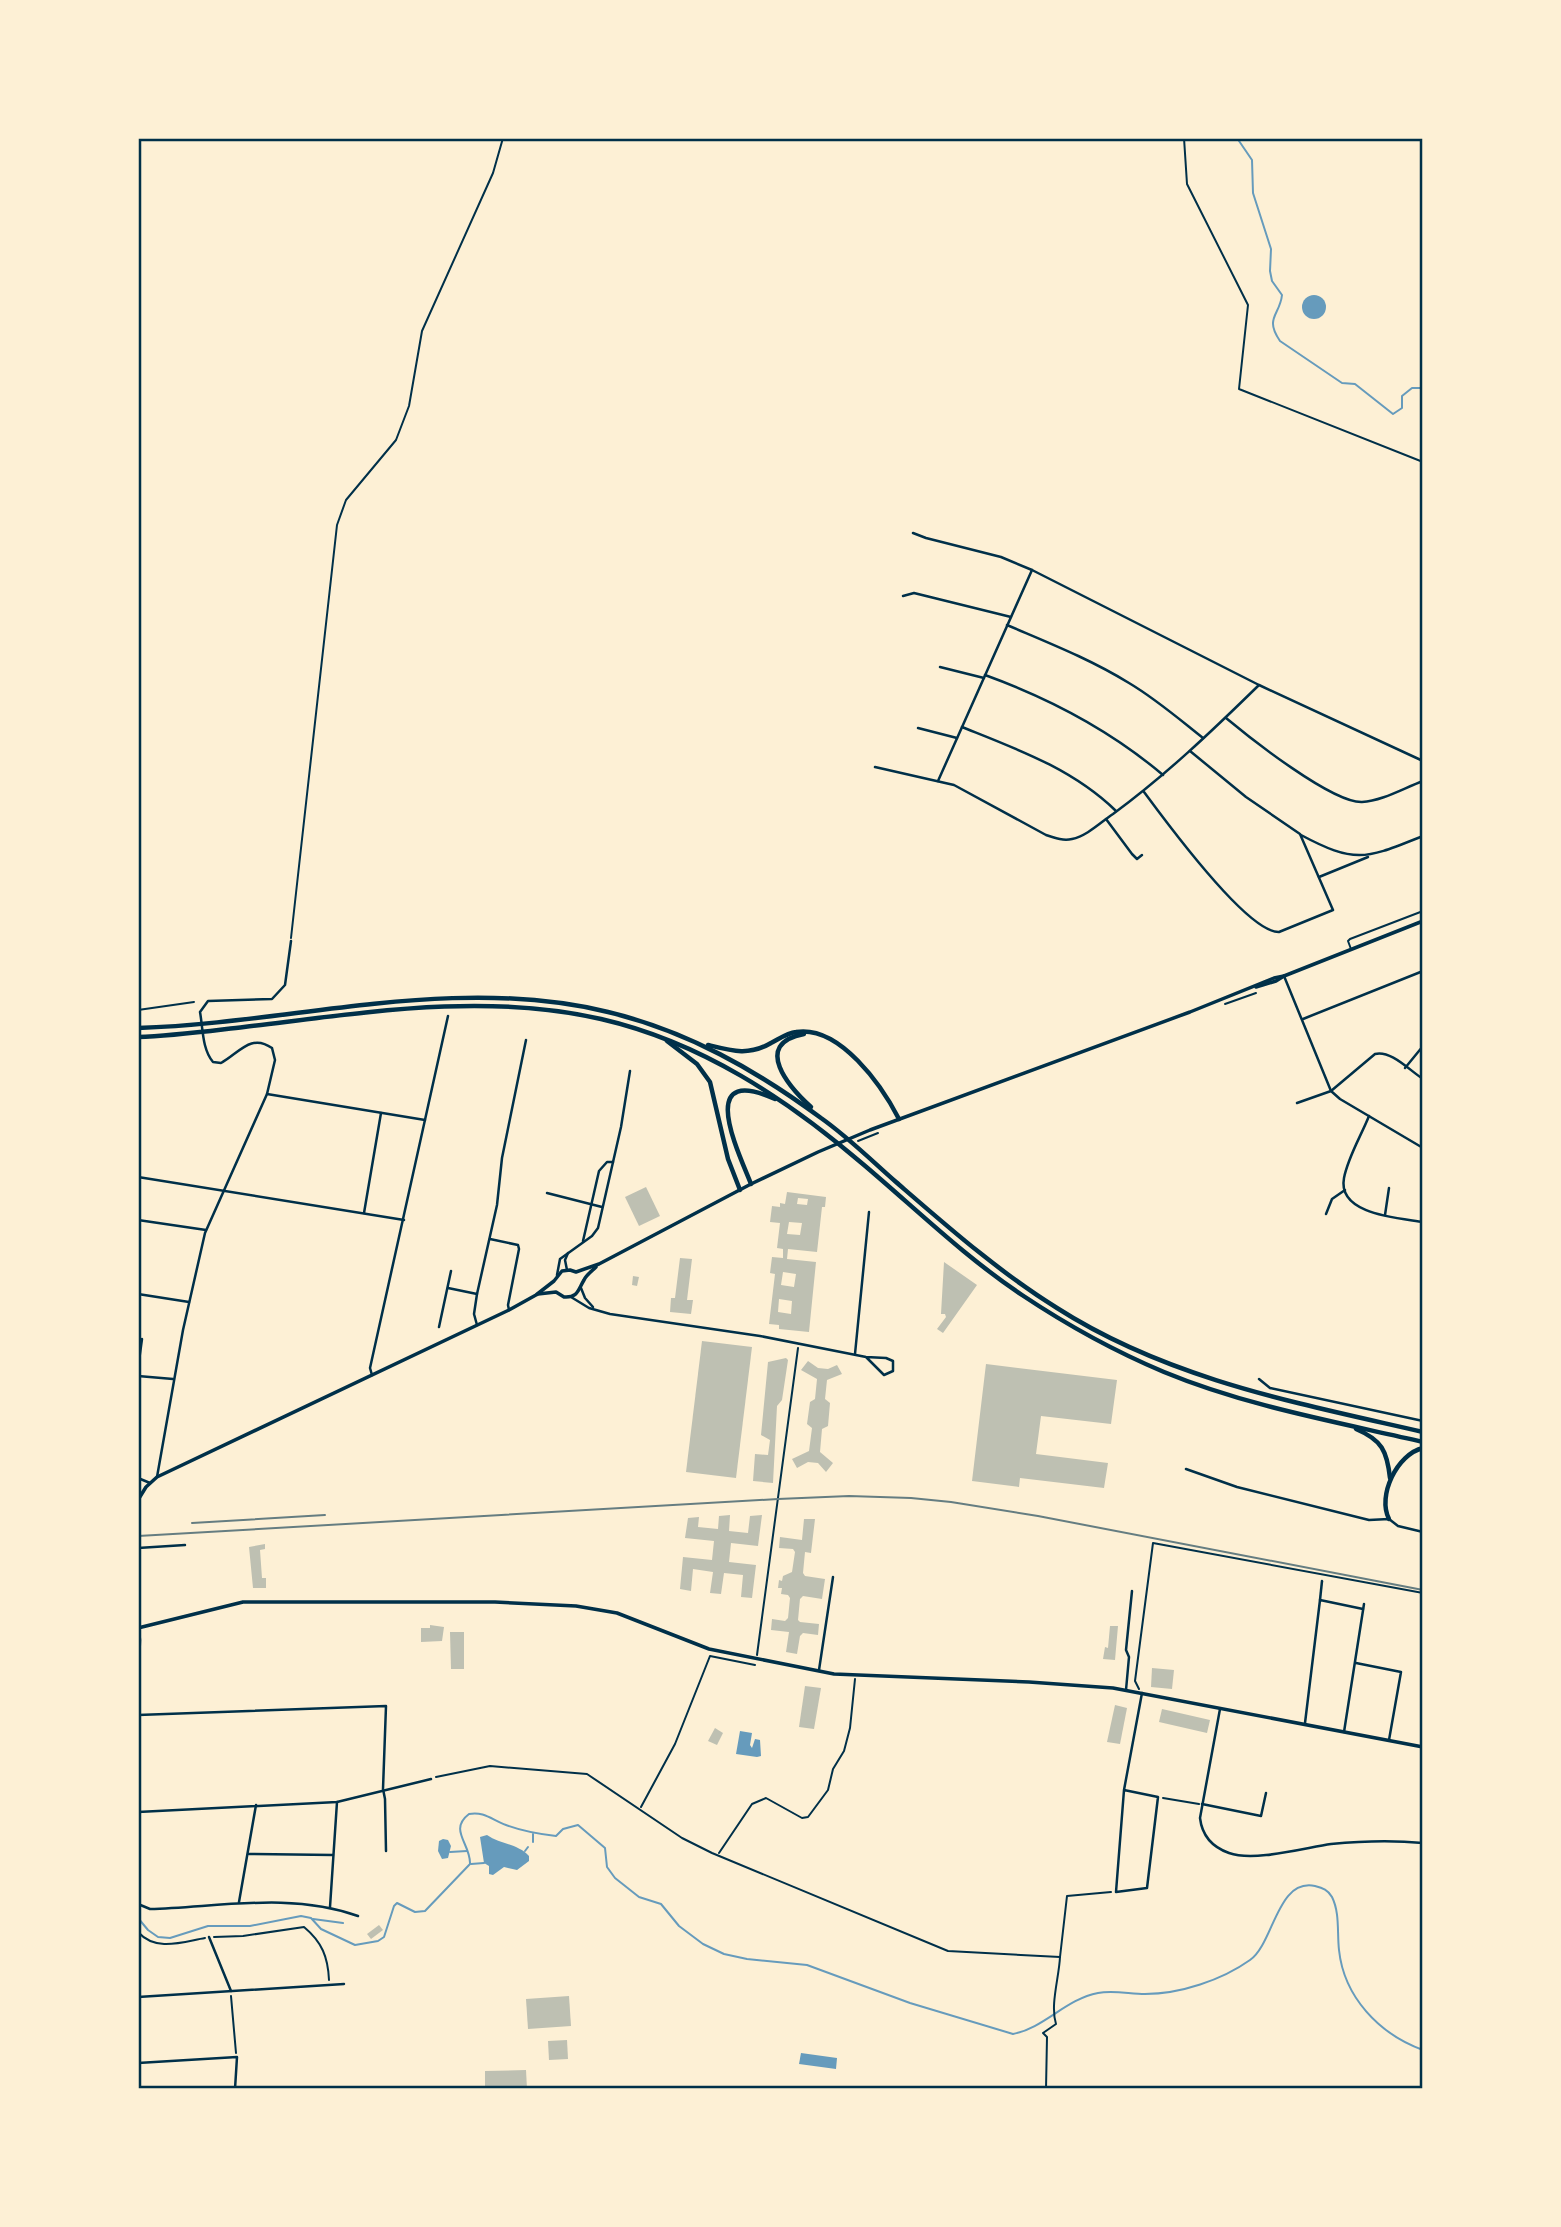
<svg xmlns="http://www.w3.org/2000/svg" width="1561" height="2227" viewBox="0 0 1561 2227" font-family="'Public Sans',sans-serif">
	<style>
		.water { fill: #669bbc }
		.lines { fill: none; stroke-linecap: round; stroke-linejoin: round }
		.stream { stroke: #669bbc; stroke-width: 2 }
		.building { fill: #bec0b2; fill-rule: evenodd }
		.path { stroke: #003049; stroke-width: 2 }
		.service { stroke: #003049; stroke-width: 2 }
		.minor { stroke: #003049; stroke-width: 2.5 }
		.tertiary { stroke: #003049; stroke-width: 3.5 }
		.trunk { stroke: #003049; stroke-width: 4.5 }
		.rail { stroke: #657d81; stroke-width: 2 }
		.neatline { fill: none; stroke: #003049; stroke-width: 2.5 }
	</style>
	<rect width="100%" height="100%" fill="#fdf0d5"/>
	<!-- water -->
	<g class="water">
		<circle cx="1314" cy="307" r="12"/>
		<polygon points="740,1731 752,1733 750,1745 752,1748 755,1739 760,1740 761,1756 757,1757 736,1754"/>
		<path d="M487,1835C500,1844 518,1844 529,1856V1861L517,1870L504,1867L493,1875L489,1874V1866L484,1863L480,1837Z"/>
		<polygon points="443,1839 448,1840 451,1846 448,1858 442,1859 438,1851 439,1841"/>
		<polygon points="801,2053 837,2058 836,2069 799,2064"/>
	</g>
	<g class="lines">
		<!-- stream -->
		<g class="stream">
			<path d="M1237,138L1252,160L1253,193L1271,249L1270,271L1272,281L1282,295C1280,315 1264,318 1280,341L1342,383L1355,384L1393,414L1402,408V396L1412,388H1423"/>
			<polyline points="533,1834 533,1842"/>
			<polyline points="525,1851 528,1847"/>
			<polyline points="450,1852 467,1851"/>
			<polyline points="471,1864 484,1863"/>
			<path d="M138,1918L148,1930L158,1937L170,1938L208,1926H250L301,1916L311,1918L321,1929L355,1945L378,1941L384,1937L394,1906L397,1903L415,1912L425,1911L470,1864C471,1844 448,1830 469,1814C484,1811 492,1820 506,1825C522,1831 539,1834 556,1836L563,1829L578,1825L605,1848L607,1867L615,1878L639,1897L661,1904L679,1926L703,1944L724,1954L747,1959L807,1965L910,2003L1013,2034C1044,2028 1066,1999 1098,1993C1113,1990 1130,1994 1145,1994C1180,1994 1222,1980 1250,1960C1274,1943 1277,1878 1315,1886C1323,1888 1328,1890 1332,1897C1340,1913 1337,1933 1339,1950C1344,1997 1379,2034 1423,2050"/>
			<polyline points="313,1919 343,1923"/>
		</g>
	</g>
	<!-- building -->
	<g class="building">
		<polygon points="646,1187 660,1216 639,1226 625,1197"/>
		<path d="M787,1192L826,1197L825,1207H822L817,1252L788,1249L787,1259L816,1262L809,1332L779,1329V1325L769,1324L775,1274L770,1273L772,1257L783,1258V1249L777,1248L780,1223L770,1222L772,1206L780,1207V1203L785,1204ZM798,1198L808,1199L807,1205L797,1204ZM789,1222L802,1223L800,1235L787,1234ZM783,1272L796,1274L794,1287L781,1285ZM779,1299L792,1301L791,1314L778,1312Z"/>
		<polygon points="680,1258 692,1259 687,1300 693,1300 691,1314 670,1312 671,1298 675,1298"/>
		<polygon points="944,1262 977,1285 943,1333 937,1329 946,1317 945,1314 941,1314"/>
		<polygon points="633,1276 639,1277 637,1286 632,1285"/>
		<polygon points="702,1341 752,1347 736,1478 686,1472"/>
		<polygon points="786,1358 788,1360 782,1400 777,1406 773,1483 753,1481 755,1454 768,1455 770,1440 761,1435 768,1362"/>
		<polygon points="808,1361 818,1368 828,1369 837,1365 842,1374 827,1380 825,1399 830,1403 828,1426 822,1429 820,1452 833,1463 826,1472 818,1463 808,1462 797,1468 792,1459 809,1451 812,1428 807,1424 810,1402 815,1399 817,1379 801,1370"/>
		<polygon points="986,1364 1117,1380 1111,1424 1041,1416 1036,1454 1108,1463 1104,1488 1020,1478 1019,1487 972,1481"/>
		<polygon points="730,1515 729,1531 748,1533 750,1516 762,1515 758,1546 731,1543 729,1562 756,1565 752,1598 741,1597 743,1575 724,1573 721,1594 710,1593 713,1572 693,1569 691,1591 680,1589 683,1557 712,1560 714,1541 685,1538 688,1518 699,1517 698,1527 718,1529 719,1516"/>
		<polygon points="804,1519 815,1519 811,1553 805,1552 803,1573 805,1576 825,1579 822,1599 803,1596 800,1599 798,1620 800,1622 819,1624 818,1635 803,1633 800,1636 797,1654 786,1652 789,1632 771,1630 772,1619 785,1621 788,1618 790,1598 788,1595 781,1594 782,1588 778,1588 779,1580 782,1581 783,1576 792,1572 795,1552 793,1549 779,1548 780,1537 802,1540"/>
		<polygon points="265,1544 265,1549 260,1550 262,1578 266,1578 266,1588 253,1588 249,1547"/>
		<polygon points="430,1625 444,1627 442,1641 421,1642 421,1628 430,1628"/>
		<polygon points="1110,1626 1118,1626 1115,1660 1103,1659 1105,1647 1108,1648"/>
		<polygon points="450,1632 464,1632 464,1669 451,1669"/>
		<polygon points="1152,1668 1174,1670 1172,1689 1151,1687"/>
		<polygon points="805,1686 821,1688 814,1729 799,1727"/>
		<polygon points="1115,1705 1127,1708 1120,1744 1107,1742"/>
		<polygon points="1162,1709 1210,1720 1207,1733 1159,1722"/>
		<polygon points="715,1728 723,1733 717,1745 708,1741"/>
		<polygon points="379,1925 383,1930 371,1939 367,1934"/>
		<polygon points="569,1996 571,2026 528,2029 526,1999"/>
		<polygon points="567,2040 568,2059 549,2060 548,2041"/>
		<polygon points="526,2070 527,2089 485,2089 485,2071"/>
	</g>
	<g class="lines">
		<!-- path -->
		<g class="path">
			<polyline points="1184,138 1187,184 1248,305 1239,389 1423,462"/>
			<polyline points="291,938 337,525 346,500 396,440 409,406 422,331 493,173 503,138"/>
			<polyline points="1225,1004 1256,993"/>
			<polyline points="138,1010 194,1002"/>
			<polyline points="858,1141 878,1133"/>
			<polyline points="757,1655 798,1348"/>
			<polyline points="1139,1689 1135,1681 1153,1543 1423,1593"/>
			<path d="M436,1777L490,1766L587,1774L682,1838L712,1853L948,1951L1060,1957C1059,1978 1050,2005 1056,2024L1043,2033L1047,2037L1046,2089"/>
			<polyline points="1163,1798 1199,1804"/>
			<polyline points="641,1807 675,1744 710,1656 755,1665"/>
			<polyline points="719,1853 752,1804 766,1798 802,1818 808,1817 828,1790 833,1769 844,1751 850,1728 855,1679"/>
			<path d="M138,1932C156,1952 182,1942 205,1938"/>
			<path d="M214,1937L243,1936L304,1927C322,1942 328,1957 329,1980"/>
			<polyline points="1060,1957 1067,1896 1111,1892"/>
			<polyline points="231,1996 236,2053"/>
		</g>
		<!-- service -->
		<polyline class="service" points="1351,949 1348,941 1350,939 1423,911"/>
		<!-- minor -->
		<g class="minor">
			<polyline points="913,533 926,538 1001,557 1032,570 1259,685 1423,761"/>
			<polyline points="903,596 914,593 1011,617"/>
			<path d="M1007,625C1049,643 1090,659 1129,683C1156,699 1179,719 1203,738"/>
			<polyline points="940,667 984,678"/>
			<path d="M985,675C1051,699 1110,730 1163,775"/>
			<path d="M1226,718C1250,738 1332,803 1362,802C1382,801 1404,788 1423,781"/>
			<path d="M962,727C1017,749 1073,769 1116,811"/>
			<polyline points="918,728 957,738"/>
			<path d="M875,767L954,785L1046,835C1055,838 1063,841 1072,839C1087,836 1101,822 1113,814C1166,775 1212,731 1259,685"/>
			<polyline points="938,781 1032,570"/>
			<path d="M1144,792C1164,819 1247,933 1279,932L1333,910L1300,834L1246,797L1190,751"/>
			<polyline points="1106,819 1132,854 1137,859 1142,855"/>
			<path d="M1301,835C1357,865 1367,858 1423,836"/>
			<polyline points="1319,877 1368,857"/>
			<polyline points="1284,976 1331,1091 1340,1099 1423,1148"/>
			<polyline points="1303,1019 1423,971"/>
			<polyline points="1405,1068 1423,1046"/>
			<polyline points="267,1094 425,1120"/>
			<path d="M1297,1103L1331,1091L1375,1054C1391,1050 1409,1070 1423,1079"/>
			<path d="M1369,1116C1361,1136 1348,1157 1344,1178C1337,1215 1400,1218 1423,1222"/>
			<polyline points="138,1177 404,1220"/>
			<polyline points="547,1193 602,1207"/>
			<polyline points="364,1213 381,1113"/>
			<polyline points="1326,1214 1332,1199 1345,1190"/>
			<polyline points="1385,1215 1389,1188"/>
			<polyline points="138,1220 206,1230"/>
			<polyline points="490,1239 518,1245 519,1249 508,1305 509,1310"/>
			<polyline points="583,1241 599,1171 607,1162 613,1162"/>
			<polyline points="567,1270 565,1260 568,1253"/>
			<polyline points="557,1275 560,1259 592,1236 598,1228 621,1127 630,1071"/>
			<polyline points="448,1288 477,1294"/>
			<polyline points="581,1288 585,1298 593,1307"/>
			<polyline points="138,1294 189,1302"/>
			<polyline points="571,1297 589,1308 610,1314 760,1336 866,1357 886,1358 893,1361 893,1371 884,1375 866,1357"/>
			<polyline points="477,1325 474,1314 477,1294 497,1205 502,1158 526,1040"/>
			<polyline points="439,1327 451,1271"/>
			<polyline points="855,1354 869,1212"/>
			<polyline points="138,1368 142,1339"/>
			<polyline points="372,1375 370,1368 448,1016"/>
			<polyline points="138,1376 173,1379"/>
			<polyline points="1259,1379 1270,1388 1423,1421"/>
			<polyline points="1186,1469 1237,1487 1369,1520 1389,1519 1398,1526 1423,1532"/>
			<path d="M157,1477L183,1330L205,1233L267,1094L275,1060L272,1048C251,1033 239,1053 221,1063L213,1062C202,1049 203,1028 200,1012L208,1001L272,999L285,985L291,941"/>
			<polyline points="138,1478 150,1483"/>
			<polyline points="138,1548 185,1545"/>
			<polyline points="1320,1600 1322,1581"/>
			<polyline points="1356,1663 1401,1672 1389,1740"/>
			<polyline points="819,1670 833,1577"/>
			<polyline points="1126,1690 1129,1657 1126,1650 1132,1591"/>
			<polyline points="138,1694 140,1640 139,1628"/>
			<path d="M1220,1709L1200,1818C1202,1835 1212,1847 1229,1853C1254,1862 1304,1848 1331,1844C1361,1841 1393,1840 1423,1843"/>
			<polyline points="138,1715 386,1706 383,1789 385,1799 386,1851"/>
			<polyline points="1305,1723 1320,1600 1363,1609"/>
			<polyline points="1344,1732 1364,1604"/>
			<polyline points="138,1759 138,1767"/>
			<polyline points="1124,1790 1158,1797 1147,1888 1116,1892 1124,1790 1142,1693"/>
			<polyline points="1202,1804 1261,1816 1266,1793"/>
			<polyline points="138,1812 337,1802 431,1779"/>
			<polyline points="249,1854 333,1855"/>
			<polyline points="239,1902 256,1805"/>
			<path d="M138,1904L150,1909C219,1907 291,1892 358,1916"/>
			<polyline points="330,1907 337,1802"/>
			<polyline points="209,1937 231,1991"/>
			<polyline points="138,1997 344,1984"/>
			<polyline points="138,2063 237,2057 235,2089"/>
		</g>
		<!-- tertiary -->
		<g class="tertiary">
			<polyline points="1256,987 1276,981 1284,976 1423,921"/>
			<path d="M538,1294L556,1292L564,1297C578,1298 578,1290 584,1280C586,1275 592,1271 596,1267"/>
			<polyline points="138,1500 146,1487 157,1477 509,1310 536,1295 554,1281 562,1271 570,1270 576,1272 599,1264 751,1184 818,1152 870,1130 1190,1012 1274,978 1284,976"/>
			<polyline points="138,1628 243,1602 495,1602 576,1606 617,1613 709,1649 834,1674 1029,1682 1113,1688 1423,1747"/>
		</g>
		<!-- trunk -->
		<g class="trunk">
			<path d="M138,1028C295,1023 452,974 608,1012C687,1031 756,1070 821,1118C848,1137 872,1161 896,1182C948,1227 999,1272 1057,1308C1168,1379 1297,1403 1423,1432"/>
			<path d="M804,1034C751,1044 790,1088 811,1107"/>
			<path d="M138,1037C173,1036 209,1031 244,1027C362,1013 483,992 601,1019C701,1042 787,1099 864,1165C916,1209 965,1257 1022,1295C1067,1325 1114,1351 1164,1372C1246,1406 1337,1422 1423,1442"/>
			<polyline points="667,1041 697,1064 710,1082 728,1159 740,1190"/>
			<path d="M708,1045C732,1051 749,1056 771,1043C779,1039 787,1033 796,1032C840,1025 882,1086 899,1119"/>
			<path d="M751,1184C738,1151 695,1063 775,1099"/>
			<path d="M1356,1429C1382,1440 1387,1451 1390,1478"/>
			<path d="M1389,1519C1377,1496 1397,1454 1423,1448"/>
		</g>
		<!-- rail -->
		<g class="rail">
			<polyline points="192,1523 325,1515"/>
			<polyline points="138,1536 778,1499 849,1496 911,1498 951,1502 1038,1516 1423,1590"/>
		</g>
	</g>
	<!-- border -->
	<rect width="1561" height="2227" fill="none" stroke="#fdf0d5" stroke-width="280"/>
	<rect x="140" y="140" width="1281" height="1947" class="neatline"/>
</svg>
